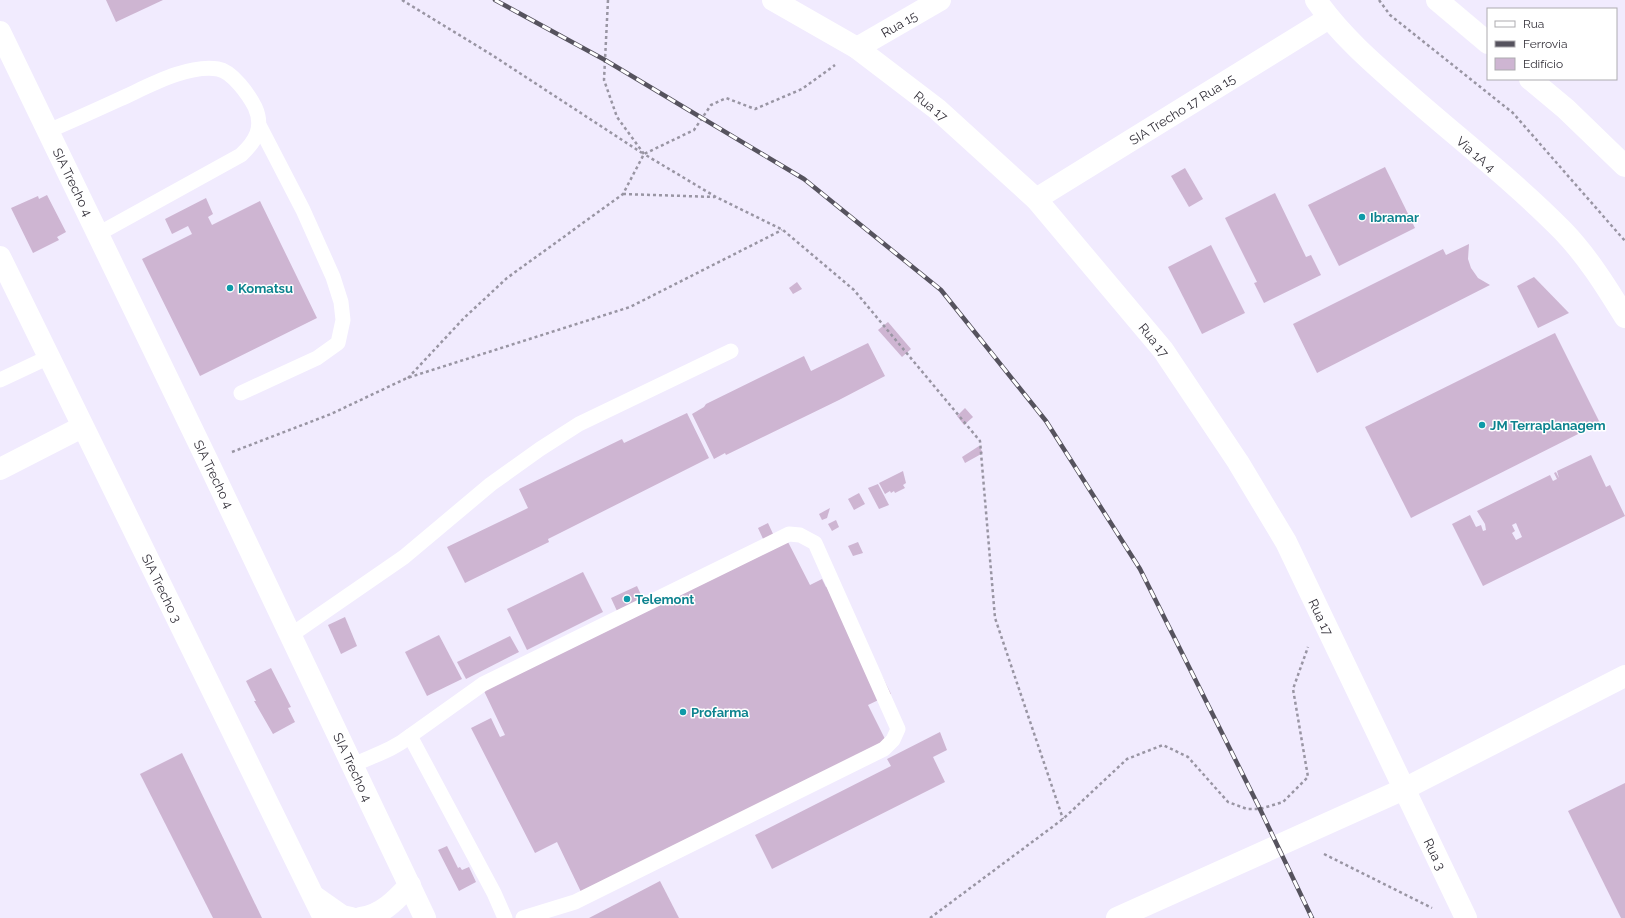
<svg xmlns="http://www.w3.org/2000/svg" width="1625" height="918" viewBox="0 0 1625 918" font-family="Raleway,sans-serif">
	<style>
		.building { fill: #ceb5d2; fill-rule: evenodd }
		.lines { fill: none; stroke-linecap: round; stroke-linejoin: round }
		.path { stroke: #9995a3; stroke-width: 2.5; stroke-dasharray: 3 3; stroke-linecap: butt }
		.service { stroke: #fff; stroke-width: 15 }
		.minor { stroke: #fff; stroke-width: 22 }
		.tertiary { stroke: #fff; stroke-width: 22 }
		.secondary { stroke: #fff; stroke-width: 22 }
		.rail-casing { stroke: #56535e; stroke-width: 4.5 }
		.rail { stroke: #fff; stroke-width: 3; stroke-dasharray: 9; stroke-linecap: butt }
		.culture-dot { fill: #0f9aa8; stroke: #fff; stroke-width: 1.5 }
		.labels { text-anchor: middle; stroke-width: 3; stroke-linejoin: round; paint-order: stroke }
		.street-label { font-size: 13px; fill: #333039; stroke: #fff }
		.culture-label { font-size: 13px; font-weight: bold; fill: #0d838f; stroke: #fff; text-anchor: start }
	</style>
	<rect width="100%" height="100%" fill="#f1ebfe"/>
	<!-- building -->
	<g class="building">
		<polygon points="106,0 163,0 116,22"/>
		<polygon points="1385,167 1415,228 1339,266 1308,205"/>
		<polygon points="1185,168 1203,199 1189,207 1171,176"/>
		<polygon points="1275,193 1306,257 1311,255 1321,275 1264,303 1254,283 1257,282 1225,218"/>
		<polygon points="47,195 66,232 57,237 59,240 33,253 11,208 38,196 39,199"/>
		<polygon points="206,198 213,214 208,217 212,225 260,201 317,318 200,376 142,259 192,234 188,226 172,234 165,219"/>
		<polygon points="1469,244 1468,259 1471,268 1478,278 1490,285 1317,373 1293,324 1443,249 1446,255"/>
		<polygon points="1211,245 1245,313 1202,334 1168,267"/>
		<polygon points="1534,277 1569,313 1538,328 1517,286"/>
		<polygon points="797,282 802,289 793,294 789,288"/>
		<polygon points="888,322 911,349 902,357 878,330"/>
		<polygon points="1555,333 1600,423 1411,518 1365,427"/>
		<polygon points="868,343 885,376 839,400 726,455 725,453 714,459 692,414 704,407 706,404 804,356 811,371"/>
		<polygon points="965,408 973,417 964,425 957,416"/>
		<polygon points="687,413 709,458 562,532 548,539 549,542 465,583 447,547 528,508 519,489 622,439 624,443"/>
		<polygon points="979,446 983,453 965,463 962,457"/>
		<path d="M1591,455L1606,487L1610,485L1625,516L1483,586L1452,524L1470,515L1476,527L1481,525L1483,531L1486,530L1485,524L1477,511L1550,475L1553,481L1557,479L1554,473L1556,472L1559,478L1557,471ZM1516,523L1522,537L1516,540L1512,533L1515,531L1512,525Z"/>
		<polygon points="903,471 906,483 903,485 905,488 895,493 894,491 891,493 890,491 885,494 879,483"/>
		<polygon points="878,484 889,505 879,509 868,488"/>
		<polygon points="859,493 865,504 854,510 848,499"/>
		<polygon points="830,508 827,518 822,520 819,514"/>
		<polygon points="836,520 839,527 832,531 828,524"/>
		<polygon points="768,523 774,536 764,541 758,528"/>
		<polygon points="788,542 810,585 822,579 826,587 835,582 891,694 868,705 888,745 582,894 557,842 535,853 471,728 491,718 500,737 505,735 484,691"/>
		<polygon points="858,542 863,553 853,556 848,546"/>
		<polygon points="583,572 603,612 527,650 507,609"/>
		<polygon points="637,586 643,599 617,611 611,598"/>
		<polygon points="345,617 357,646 341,654 328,625"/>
		<polygon points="439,635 462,679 427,696 405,652"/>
		<polygon points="510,636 519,652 466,679 457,662"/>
		<polygon points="271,668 291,707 288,708 295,722 273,734 254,701 256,701 246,681"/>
		<polygon points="940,732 947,750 933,757 945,782 772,869 755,835 891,766 887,759"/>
		<polygon points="182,753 262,918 213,918 140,774"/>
		<polygon points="1625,783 1625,918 1621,918 1568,811"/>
		<polygon points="447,846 458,868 460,867 462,870 469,867 476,882 459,891 438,850"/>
		<polygon points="660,881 679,918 589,918"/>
	</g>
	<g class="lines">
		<!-- path -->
		<g class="path">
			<polyline points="402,0 492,55 642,153"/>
			<polyline points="608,0 604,80 617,117 644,154 716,197 783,230 854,290 980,441 995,618 1063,819"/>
			<polyline points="1379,0 1390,15 1513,113 1625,241"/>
			<polyline points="623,194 715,197"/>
			<polyline points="408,378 464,318 507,278 623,194 644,154 694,130 711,105 726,98 755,109 802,89 835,65"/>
			<polyline points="232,452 331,414 407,378 630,307 782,230"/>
			<polyline points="1324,854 1432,908"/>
			<polyline points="930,918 1063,819 1127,759 1163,745 1188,757 1228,802 1247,809 1260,809 1283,802 1308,777 1293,689 1308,647"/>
		</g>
		<!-- service -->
		<g class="service">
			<path d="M48,131C72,121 96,110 120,99C147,87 187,64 218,69C232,71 249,95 255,107C264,127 256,141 241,155L98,234"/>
			<polyline points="0,380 49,357"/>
			<polyline points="241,393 317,358 338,343 343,320 341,302 333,277 303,210 260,127"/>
			<polyline points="291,635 404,557 491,484 540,449 579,424 731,351"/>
			<polyline points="410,736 483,684 789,534 800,535 815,543 898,729 893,740 884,749 575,902 523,918"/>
			<path d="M353,765C372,756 393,750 410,736L494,893L505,918"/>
		</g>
		<!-- minor -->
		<polyline class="minor" points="1117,918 1404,789"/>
		<!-- tertiary -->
		<g class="tertiary">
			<polyline points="773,0 857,48 937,109 1036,199 1163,350 1238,462 1286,542 1466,918"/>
			<polyline points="857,48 940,0"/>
			<polyline points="1036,199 1329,18"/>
			<polyline points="0,469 82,427"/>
			<polyline points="1404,789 1625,676"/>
		</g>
		<!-- secondary -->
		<g class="secondary">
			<path d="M1316,0C1340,35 1375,65 1407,93C1458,138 1516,183 1563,231C1588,257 1607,288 1625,317"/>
			<polyline points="1437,0 1488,43"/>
			<polyline points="0,32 208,462 425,918"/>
			<polyline points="1530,79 1566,109 1625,166"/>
			<polyline points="0,257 324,918"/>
			<polyline points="315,897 342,916 351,918"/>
			<path d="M361,918C382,915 396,900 410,885"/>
		</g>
		<defs>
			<polyline id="rail" points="495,0 605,60 804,179 941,290 1046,421 1140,569 1260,809 1312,918"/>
		</defs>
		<!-- rail casing -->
		<use href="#rail" class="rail-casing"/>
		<!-- rail -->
		<use href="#rail" class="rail"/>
	</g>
	<!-- markers -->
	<g class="culture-dot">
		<circle cx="1362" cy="217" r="4"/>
		<circle cx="230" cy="288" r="4"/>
		<circle cx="1482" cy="425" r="4"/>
		<circle cx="627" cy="599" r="4"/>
		<circle cx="683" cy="712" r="4"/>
	</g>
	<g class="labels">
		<!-- street labels -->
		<g class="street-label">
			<text transform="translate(899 24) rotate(-30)" y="5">Rua 15</text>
			<text transform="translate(931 106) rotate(39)" y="5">Rua 17</text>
			<text transform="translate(1182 109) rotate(-32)" y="5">SIA Trecho 17 Rua 15</text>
			<text transform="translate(1476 154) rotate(41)" y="5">Via 1A 4</text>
			<text transform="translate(73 182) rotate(64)" y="5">SIA Trecho 4</text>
			<text transform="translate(1154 340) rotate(51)" y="5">Rua 17</text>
			<text transform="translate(214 474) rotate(64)" y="5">SIA Trecho 4</text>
			<text transform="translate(162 588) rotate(64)" y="5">SIA Trecho 3</text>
			<text transform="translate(1321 617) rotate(64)" y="5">Rua 17</text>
			<text transform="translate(353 767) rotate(65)" y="5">SIA Trecho 4</text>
			<text transform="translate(1435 854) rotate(64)" y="5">Rua 3</text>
		</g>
		<!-- culture labels -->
		<g class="culture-label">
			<text x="1370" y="222">Ibramar</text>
			<text x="238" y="293">Komatsu</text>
			<text x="1490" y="430">JM Terraplanagem</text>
			<text x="635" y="604">Telemont</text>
			<text x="691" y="717">Profarma</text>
		</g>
	</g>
	<!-- legend -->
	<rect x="1487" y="8" width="130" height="72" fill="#ffffff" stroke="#adacb0"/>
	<rect x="1495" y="21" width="20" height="6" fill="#ffffff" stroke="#adacb0"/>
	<text x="1523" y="28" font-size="12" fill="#333039">Rua</text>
	<rect x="1495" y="41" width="20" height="6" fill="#56535e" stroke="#adacb0"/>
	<text x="1523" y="48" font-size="12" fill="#333039">Ferrovia</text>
	<rect x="1495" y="58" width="20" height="12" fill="#ceb5d2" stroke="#adacb0"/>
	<text x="1523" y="68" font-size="12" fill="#333039">Edifício</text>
</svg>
